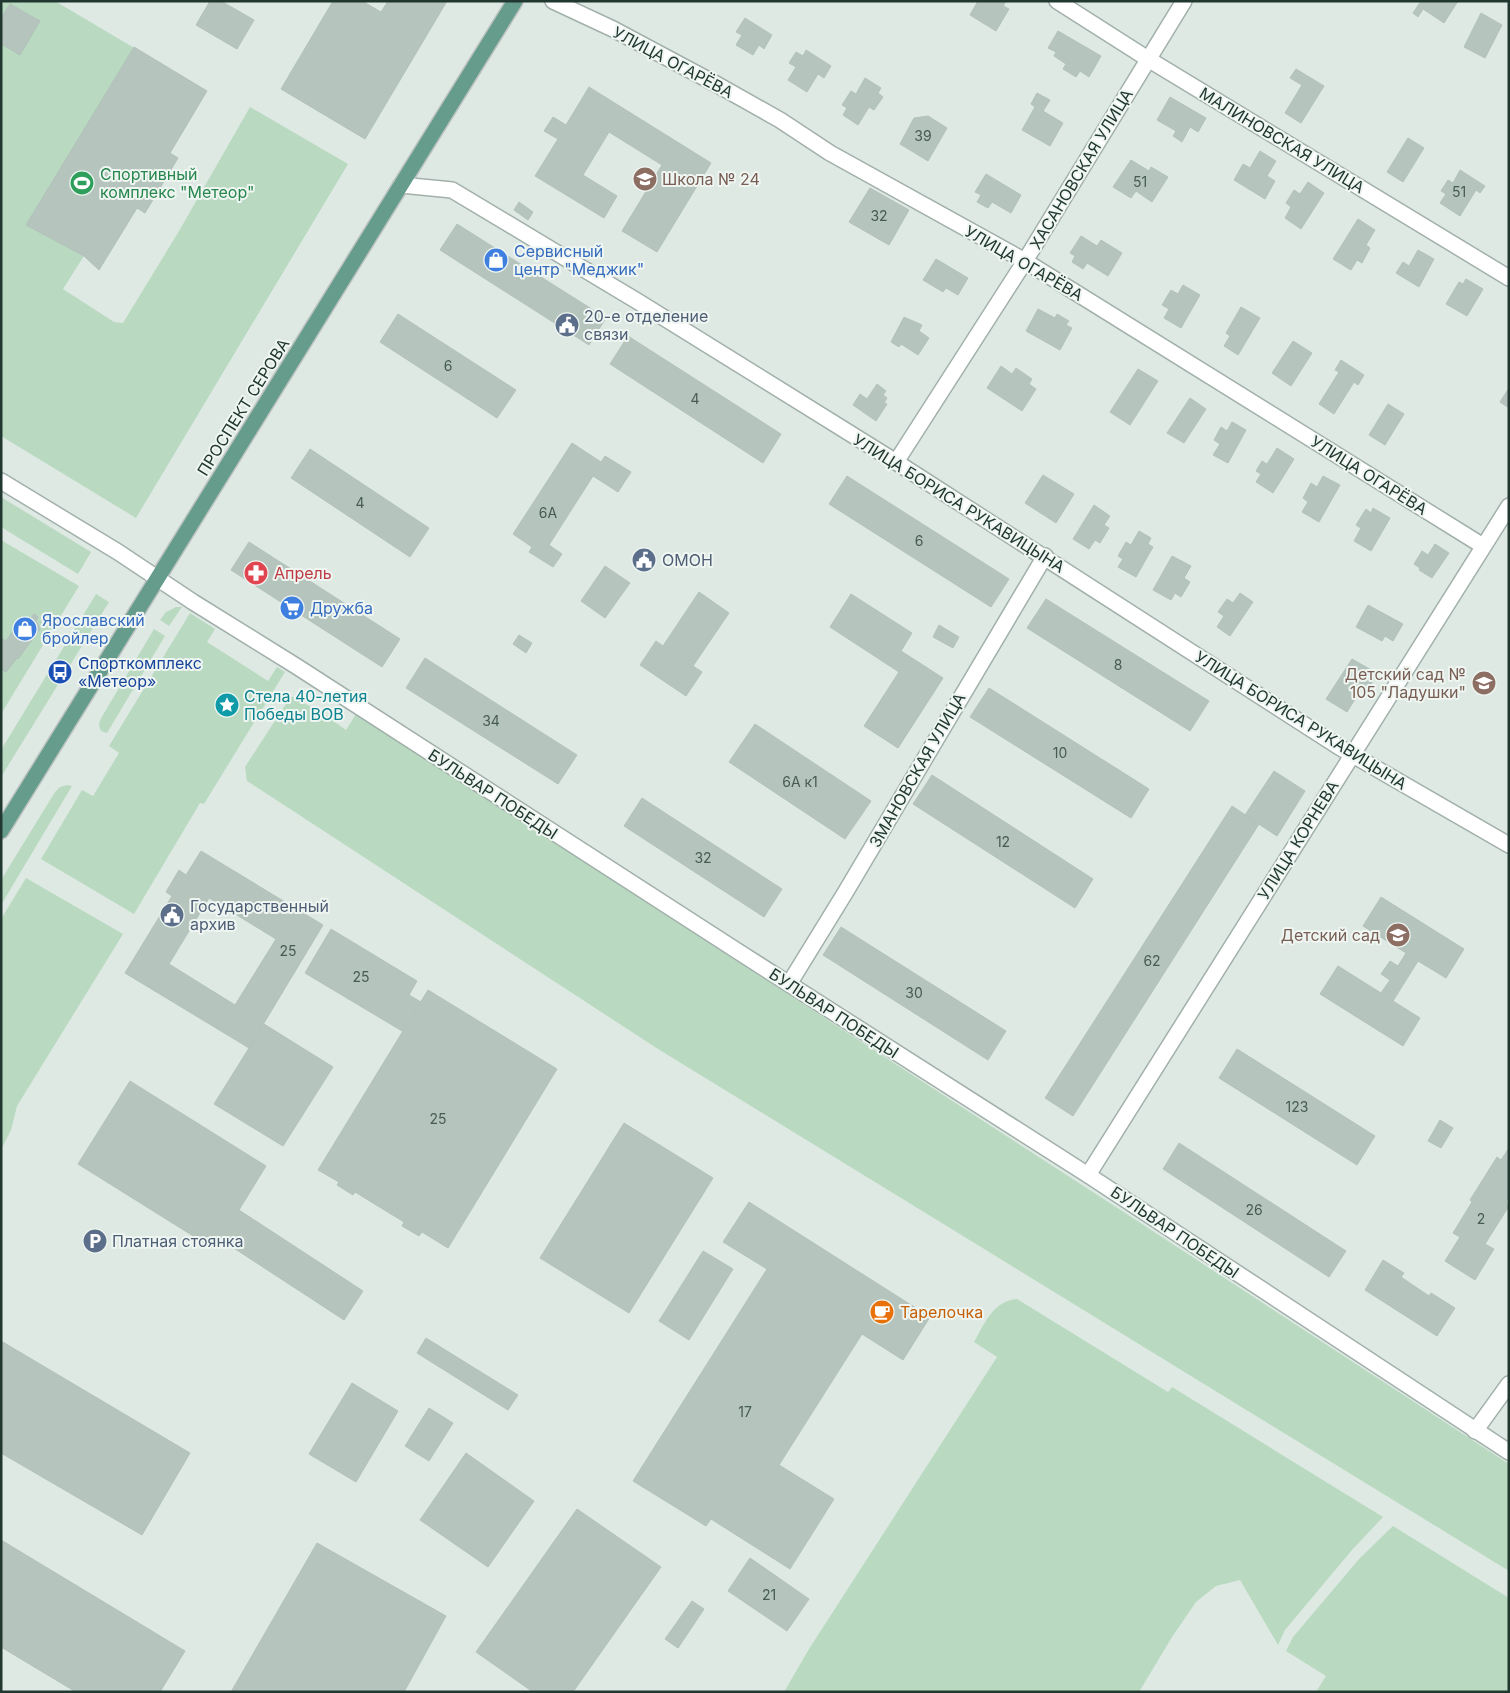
<svg xmlns="http://www.w3.org/2000/svg" width="1510" height="1693" viewBox="0 0 1510 1693" font-family="Inter,sans-serif">
	<style>
		.green { fill: #b9dac0 }
		.building { fill: #b5c4bd; stroke: #b2c2bb; fill-rule: evenodd }
		.lines { fill: none; stroke-linecap: round; stroke-linejoin: round }
		.minor-casing { stroke: #a2b0ab; stroke-width: 18 }
		.major-casing { stroke: #bcc3c1; stroke-width: 18 }
		.minor { stroke: #fff; stroke-width: 15 }
		.major { stroke: #669c8b; stroke-width: 15 }
		.labels { text-anchor: middle; stroke-width: 4; stroke-linejoin: round; paint-order: stroke }
		.number-label { font-size: 14px; fill: #465b54 }
		.street-label { font-size: 16px; fill: #213831; stroke: #eff6f2 }
		.leisure-label { font-size: 16px; fill: #27864d; stroke: #eff6f2; text-anchor: start }
		.education-label { font-size: 16px; fill: #785e54; stroke: #eff6f2; text-anchor: end }
		.shop-label { font-size: 16px; fill: #366cbe; stroke: #eff6f2; text-anchor: start }
		.service-label { font-size: 16px; fill: #4e5e75; stroke: #eff6f2; text-anchor: start }
		.health-label { font-size: 16px; fill: #be3a42; stroke: #eff6f2; text-anchor: start }
		.transit-label { font-size: 16px; fill: #164399; stroke: #eff6f2; text-anchor: start }
		.culture-label { font-size: 16px; fill: #0d838f; stroke: #eff6f2; text-anchor: start }
		.food-label { font-size: 16px; fill: #c56008; stroke: #eff6f2; text-anchor: start }
	</style>
	<rect width="100%" height="100%" fill="#dfe9e4"/>
	<!-- green -->
	<g class="green">
		<polygon points="1,1 55,1 207,91 170,153 178,158 145,213 137,208 99,270 84,256 63,289 114,322 123,323 179,231 250,107 348,164 136,518 1,436"/>
		<polygon points="1,497 91,552 78,574 1,527"/>
		<polygon points="1,540 79,586 1,714"/>
		<polygon points="96,594 109,602 1,777 1,750"/>
		<polygon points="176,607 182,607 169,626 160,620 166,612"/>
		<polygon points="190,613 215,629 207,642 268,681 277,667 285,672 204,804 200,803 134,914 41,859 82,790 93,796 119,753 109,746"/>
		<polygon points="154,629 165,636 107,733 101,731 99,725 100,720"/>
		<polygon points="291,696 324,714 346,730 356,714 1116,1207 1509,1464 1509,1571 658,1049 247,781 245,767"/>
		<polygon points="67,785 72,786 1,905 1,880 55,792 60,787"/>
		<polygon points="26,878 123,934 17,1106 11,1130 1,1150 1,919"/>
		<path d="M1017,1299L1168,1392L1172,1387L1383,1517L1352,1550L1285,1630L1278,1645L1240,1580L1216,1586L1196,1602L1172,1637L1139,1692H784L809,1649L997,1357L974,1342C985,1323 993,1301 1017,1299Z"/>
		<polygon points="1393,1526 1509,1598 1509,1692 1316,1692 1326,1676 1286,1651 1293,1637 1360,1558"/>
	</g>
	<!-- building -->
	<g class="building">
		<polygon points="210,1 221,1 254,20 237,49 196,25"/>
		<polygon points="333,1 362,1 381,12 388,1 447,1 365,139 281,89"/>
		<polygon points="978,1 1006,1 1003,6 1009,9 996,31 970,15"/>
		<polygon points="1421,1 1458,1 1444,23 1423,9 1418,17 1413,13"/>
		<polygon points="10,4 40,21 20,55 1,44 1,18"/>
		<polygon points="1481,13 1502,25 1485,58 1464,47"/>
		<polygon points="745,18 772,35 764,49 759,45 753,55 736,45 742,35 736,32"/>
		<polygon points="1058,31 1101,56 1089,77 1080,71 1076,77 1063,69 1066,64 1054,56 1056,52 1048,48"/>
		<polygon points="134,47 207,91 170,153 178,158 145,213 137,208 99,270 84,256 26,225"/>
		<polygon points="806,50 831,66 824,78 818,74 807,92 788,80 796,67 789,63 796,52 803,56"/>
		<polygon points="1296,69 1324,86 1301,123 1285,113 1302,85 1290,78"/>
		<polygon points="865,78 881,88 878,93 883,97 874,110 869,107 858,125 843,115 847,108 842,105 851,91 856,94"/>
		<polygon points="589,87 711,163 657,252 622,231 662,165 609,132 583,175 617,196 604,218 535,176 558,139 544,131 553,117 566,125"/>
		<polygon points="1037,93 1050,100 1043,111 1063,123 1050,146 1022,130 1035,107 1031,104"/>
		<polygon points="1170,97 1206,118 1198,132 1190,127 1182,142 1173,136 1176,131 1157,120"/>
		<polygon points="928,116 947,128 928,161 900,144 914,118"/>
		<polygon points="1408,138 1424,148 1403,182 1387,172"/>
		<polygon points="1260,151 1276,161 1267,176 1275,181 1265,199 1234,180 1243,164 1250,168"/>
		<polygon points="1131,160 1149,171 1151,167 1168,177 1152,202 1136,191 1131,198 1113,187"/>
		<polygon points="1460,170 1485,186 1480,193 1476,190 1460,216 1440,203 1446,194 1441,191 1448,180 1453,183"/>
		<polygon points="986,174 1021,195 1011,213 992,202 988,208 977,202 981,195 975,192"/>
		<polygon points="1308,182 1324,193 1301,229 1285,218 1291,207 1286,203 1294,190 1300,194"/>
		<polygon points="870,188 909,210 889,245 849,222"/>
		<polygon points="519,202 533,212 528,220 514,210"/>
		<polygon points="1358,219 1375,230 1366,245 1370,248 1362,263 1357,260 1351,270 1333,259"/>
		<polygon points="457,224 606,318 589,345 440,250"/>
		<polygon points="1081,236 1097,246 1101,240 1122,253 1108,276 1087,263 1083,269 1072,262 1075,256 1070,253"/>
		<polygon points="1418,250 1434,259 1419,287 1396,273 1403,262 1409,266"/>
		<polygon points="936,259 968,278 958,295 946,288 943,292 923,280"/>
		<polygon points="1466,279 1483,289 1467,316 1446,304 1459,282 1463,284"/>
		<polygon points="1183,285 1200,295 1181,328 1164,318 1169,309 1162,305 1171,290 1178,294"/>
		<polygon points="1241,307 1260,318 1238,355 1224,346 1230,336 1226,333"/>
		<polygon points="1038,309 1055,318 1057,314 1069,321 1066,325 1072,328 1060,350 1026,331"/>
		<polygon points="398,314 516,390 497,418 380,342"/>
		<polygon points="904,317 922,325 919,331 929,338 918,355 901,344 899,347 891,342"/>
		<polygon points="628,336 781,434 763,463 610,364"/>
		<polygon points="1293,341 1312,353 1291,386 1272,373"/>
		<polygon points="1341,360 1364,375 1358,385 1354,382 1334,414 1319,404 1339,372 1335,370"/>
		<polygon points="1001,366 1012,374 1016,368 1032,379 1029,384 1036,389 1022,411 987,388"/>
		<polygon points="1138,369 1158,381 1130,425 1110,412"/>
		<polygon points="877,384 886,391 883,395 887,398 884,403 887,404 876,421 853,405 860,394 867,399"/>
		<polygon points="1509,388 1509,408 1500,402"/>
		<polygon points="1190,398 1206,409 1184,443 1167,433"/>
		<polygon points="1388,404 1404,414 1385,445 1369,435"/>
		<polygon points="1232,422 1246,430 1228,463 1213,455 1220,444 1214,440 1221,427 1227,431"/>
		<polygon points="572,443 601,462 605,456 631,472 618,492 593,476 549,545 562,554 553,567 529,552 532,547 513,534"/>
		<polygon points="1277,448 1294,459 1273,493 1256,482 1261,474 1256,471 1262,461 1267,464"/>
		<polygon points="310,449 429,528 410,557 291,478"/>
		<polygon points="1043,475 1074,494 1056,523 1025,503"/>
		<polygon points="847,476 1009,579 991,607 829,504"/>
		<polygon points="1323,476 1340,485 1319,522 1302,512 1308,502 1303,498 1311,483 1317,487"/>
		<polygon points="1094,505 1110,516 1104,525 1109,528 1100,543 1095,540 1089,549 1073,539"/>
		<polygon points="1373,508 1390,518 1371,551 1354,541 1361,528 1356,525 1366,509 1371,513"/>
		<polygon points="1139,531 1151,538 1148,544 1153,547 1136,577 1118,567 1123,559 1118,556 1126,542 1131,545"/>
		<polygon points="249,542 400,639 382,667 231,570"/>
		<polygon points="1435,544 1449,553 1432,578 1419,570 1420,568 1414,564 1422,551 1428,555"/>
		<polygon points="1172,556 1191,566 1184,578 1190,582 1181,597 1175,593 1171,600 1153,590"/>
		<polygon points="605,566 630,583 605,618 581,601"/>
		<polygon points="699,592 729,613 693,666 702,672 686,696 640,665 656,641 663,646"/>
		<polygon points="1240,593 1253,602 1230,636 1217,627 1224,616 1218,612 1227,599 1233,603"/>
		<polygon points="851,594 912,633 901,651 943,678 898,748 864,726 899,672 830,627"/>
		<polygon points="1046,599 1209,701 1190,731 1027,628"/>
		<polygon points="1368,605 1403,624 1393,641 1385,636 1382,641 1356,627"/>
		<polygon points="34,614 38,617 36,621 40,629 18,659 17,658 6,672 1,669 1,638 6,641 23,617 31,618"/>
		<polygon points="939,625 959,637 953,648 933,637"/>
		<polygon points="519,635 532,643 526,653 513,644"/>
		<polygon points="425,658 577,755 558,784 406,688"/>
		<polygon points="1352,659 1373,671 1369,676 1374,679 1367,691 1362,688 1347,712 1326,699"/>
		<polygon points="989,688 1149,789 1131,818 970,717"/>
		<polygon points="755,724 871,801 845,839 729,762"/>
		<polygon points="1274,771 1305,791 1277,836 1245,815"/>
		<polygon points="932,775 1093,879 1075,908 913,804"/>
		<polygon points="642,798 782,889 764,917 624,826"/>
		<polygon points="1232,806 1259,824 1073,1116 1045,1098"/>
		<path d="M201,851L323,925L249,1048L125,973L172,896L166,892L179,870L186,875ZM209,898L276,939L235,1005L169,964Z"/>
		<polygon points="1381,897 1464,949 1446,978 1418,961 1393,1001 1420,1018 1403,1046 1320,994 1338,966 1381,993 1390,980 1381,974 1390,961 1398,966 1406,953 1363,926"/>
		<polygon points="841,927 1006,1031 988,1060 823,955"/>
		<polygon points="331,929 417,981 409,995 421,1002 402,1031 305,973"/>
		<polygon points="428,990 557,1069 448,1248 422,1232 419,1236 402,1226 404,1222 355,1192 353,1195 337,1185 339,1182 318,1170"/>
		<polygon points="264,1024 333,1067 283,1146 214,1104"/>
		<polygon points="1237,1049 1375,1136 1357,1165 1219,1078"/>
		<polygon points="130,1081 266,1166 239,1210 363,1291 344,1320 220,1239 214,1249 78,1164"/>
		<polygon points="1440,1120 1453,1128 1441,1148 1428,1141"/>
		<polygon points="624,1123 713,1178 629,1313 540,1258"/>
		<polygon points="1179,1143 1346,1251 1329,1277 1163,1169"/>
		<polygon points="1509,1148 1509,1197 1506,1202 1509,1206 1485,1244 1494,1249 1475,1280 1445,1261 1460,1237 1453,1233 1472,1202 1470,1200 1497,1157 1501,1160"/>
		<polygon points="749,1202 930,1317 903,1360 862,1334 779,1465 834,1499 790,1569 711,1519 706,1526 633,1481 767,1269 723,1242"/>
		<polygon points="703,1251 733,1269 689,1340 659,1321"/>
		<polygon points="1383,1260 1404,1273 1401,1277 1429,1296 1431,1293 1455,1308 1437,1336 1365,1290"/>
		<polygon points="426,1338 518,1395 508,1410 417,1353"/>
		<polygon points="1,1341 190,1453 142,1535 1,1453"/>
		<polygon points="352,1383 398,1411 356,1482 309,1454"/>
		<polygon points="429,1408 453,1423 429,1461 405,1446"/>
		<polygon points="466,1453 534,1501 488,1567 420,1520"/>
		<polygon points="577,1509 661,1567 573,1692 533,1692 476,1652"/>
		<polygon points="1,1540 185,1651 160,1692 76,1692 1,1647"/>
		<polygon points="317,1543 446,1616 404,1692 231,1692"/>
		<polygon points="750,1558 809,1599 787,1631 728,1591"/>
		<polygon points="692,1601 704,1609 678,1648 665,1639"/>
	</g>
	<g class="lines">
		<defs>
			<g id="minor">
				<polyline points="553,1 613,29 716,84 780,120 830,153 1025,261 1483,546"/>
				<polyline points="1057,1 1148,59 1509,278"/>
				<polyline points="401,185 452,190 637,301 896,462 1339,747 1509,845"/>
				<polyline points="896,462 1025,261 1184,1"/>
				<polyline points="1,481 118,552 193,602 296,666 742,954 1088,1175 1509,1452"/>
				<polyline points="789,984 845,893 1045,556"/>
				<polyline points="1088,1175 1509,506"/>
				<polyline points="1475,1431 1509,1384"/>
			</g>
			<polyline id="major" points="1,831 515,1"/>
		</defs>
		<!-- minor casing -->
		<use href="#minor" class="minor-casing"/>
		<!-- major casing -->
		<use href="#major" class="major-casing"/>
		<!-- minor -->
		<use href="#minor" class="minor"/>
		<!-- major -->
		<use href="#major" class="major"/>
	</g>
	<!-- icons -->
	<defs>
		<symbol id="school-disc" viewBox="-11 -11 22 22"><circle r="9.5" fill="#8d6e63" stroke="#eff6f2"/><path d="M0-5L7-2L0 1L-7-2ZM-4 1L0 2.5L4 1V4Q0 6-4 4Z" fill="#fff"/></symbol>
		<symbol id="stadium-disc" viewBox="-11 -11 22 22"><circle r="9.5" fill="#2e9e5b" stroke="#eff6f2"/><path d="M0-5a6.5 5 0 1 0 0 10a6.5 5 0 1 0 0-10ZM-3.5-1.8h7v3.6h-7Z" fill="#fff"/></symbol>
		<symbol id="shop-disc" viewBox="-11 -11 22 22"><circle r="9.5" fill="#3f7fe0" stroke="#eff6f2"/><path d="M-5-2.5h2.3a2.7 3.5 0 0 1 5.4 0H5L5.5 6h-11ZM-1.5-2.5h3a1.5 2.3 0 0 0-3 0Z" fill="#fff"/></symbol>
		<symbol id="civic-disc" viewBox="-11 -11 22 22"><circle r="9.5" fill="#5c6f8a" stroke="#eff6f2"/><path d="M-.6-6.5H3V-4.5H.6V-3L4-1V1h2V6H-6V1h2V-1L-.6-3ZM-1.2 2.5V6h2.4V2.5Z" fill="#fff"/></symbol>
		<symbol id="pharmacy-disc" viewBox="-11 -11 22 22"><circle r="9.5" fill="#e0444e" stroke="#eff6f2"/><path d="M-2-6h4v4h4v4h-4v4h-4v-4h-4v-4h4Z" fill="#fff"/></symbol>
		<symbol id="supermarket-disc" viewBox="-11 -11 22 22"><circle r="9.5" fill="#3f7fe0" stroke="#eff6f2"/><path d="M-6-5.5h2.5l.6 2H6L4.5 2H-2.5L-4.4-4H-6ZM-1.5 3.2a1.3 1.3 0 1 0 .1 0ZM3 3.2a1.3 1.3 0 1 0 .1 0Z" fill="#fff"/></symbol>
		<symbol id="bus-disc" viewBox="-11 -11 22 22"><circle r="9.5" fill="#1a4fb4" stroke="#eff6f2"/><path d="M-5-6H5V4H4V6H2V4H-2V6H-4V4H-5ZM-3.5-4V0h7V-4ZM-3.5 1.2v1.5H-2V1.2ZM2 1.2v1.5H3.5V1.2Z" fill="#fff"/></symbol>
		<symbol id="sight-disc" viewBox="-11 -11 22 22"><circle r="9.5" fill="#0f9aa8" stroke="#eff6f2"/><path d="M0-6L1.8-2.2L6-1.7L2.9 1.2L3.7 5.4L0 3.3L-3.7 5.4L-2.9 1.2L-6-1.7L-1.8-2.2Z" fill="#fff"/></symbol>
		<symbol id="parking-disc" viewBox="-11 -11 22 22"><circle r="9.5" fill="#5c6f8a" stroke="#eff6f2"/><path d="M-3.5-5.5H1a3.5 3.5 0 0 1 0 7H-1V5.5H-3.5ZM-1-3.4V-.6H.8a1.4 1.4 0 0 0 0-2.8Z" fill="#fff"/></symbol>
		<symbol id="cafe-disc" viewBox="-11 -11 22 22"><circle r="9.5" fill="#e8710a" stroke="#eff6f2"/><path d="M-5.5-4.5H6V0H3Q3 3.5 0 3.5H-2.5Q-5.5 3.5-5.5 0ZM3-3.2v2h1.7v-2ZM-6 4.5H4V6H-6Z" fill="#fff"/></symbol>
	</defs>
	<g fill-rule="evenodd">
		<use href="#school-disc" x="631" y="165" width="28" height="28"/>
		<use href="#stadium-disc" x="68" y="169" width="28" height="28"/>
		<use href="#shop-disc" x="482" y="246" width="28" height="28"/>
		<use href="#civic-disc" x="553" y="311" width="28" height="28"/>
		<use href="#civic-disc" x="630" y="546" width="28" height="28"/>
		<use href="#pharmacy-disc" x="242" y="559" width="28" height="28"/>
		<use href="#supermarket-disc" x="278" y="594" width="28" height="28"/>
		<use href="#shop-disc" x="11" y="615" width="28" height="28"/>
		<use href="#bus-disc" x="46" y="658" width="28" height="28"/>
		<use href="#school-disc" x="1470" y="669" width="28" height="28"/>
		<use href="#sight-disc" x="213" y="691" width="28" height="28"/>
		<use href="#civic-disc" x="158" y="901" width="28" height="28"/>
		<use href="#school-disc" x="1384" y="921" width="28" height="28"/>
		<use href="#parking-disc" x="81" y="1227" width="28" height="28"/>
		<use href="#cafe-disc" x="868" y="1298" width="28" height="28"/>
	</g>
	<g class="labels">
		<!-- number labels -->
		<g class="number-label">
			<text x="923" y="141">39</text>
			<text x="1140" y="187">51</text>
			<text x="1459" y="197">51</text>
			<text x="879" y="221">32</text>
			<text x="448" y="371">6</text>
			<text x="695" y="404">4</text>
			<text x="360" y="508">4</text>
			<text x="548" y="518">6А</text>
			<text x="919" y="546">6</text>
			<text x="1118" y="670">8</text>
			<text x="491" y="726">34</text>
			<text x="1060" y="758">10</text>
			<text x="800" y="787">6А к1</text>
			<text x="1003" y="847">12</text>
			<text x="703" y="863">32</text>
			<text x="288" y="956">25</text>
			<text x="1152" y="966">62</text>
			<text x="361" y="982">25</text>
			<text x="914" y="998">30</text>
			<text x="1297" y="1112">123</text>
			<text x="438" y="1124">25</text>
			<text x="1254" y="1215">26</text>
			<text x="1481" y="1224">2</text>
			<text x="745" y="1417">17</text>
			<text x="769" y="1600">21</text>
		</g>
		<!-- street labels -->
		<g class="street-label">
			<text transform="translate(673 62) rotate(28)" y="6">УЛИЦА ОГАРЁВА</text>
			<text transform="translate(1282 140) rotate(31)" y="6">МАЛИНОВСКАЯ УЛИЦА</text>
			<text transform="translate(1081 169) rotate(-59)" y="6">ХАСАНОВСКАЯ УЛИЦА</text>
			<text transform="translate(1024 263) rotate(30)" y="6">УЛИЦА ОГАРЁВА</text>
			<text transform="translate(243 407) rotate(-58)" y="6">ПРОСПЕКТ СЕРОВА</text>
			<text transform="translate(1369 475) rotate(32)" y="6">УЛИЦА ОГАРЁВА</text>
			<text transform="translate(959 503) rotate(32)" y="6">УЛИЦА БОРИСА РУКАВИЦЫНА</text>
			<text transform="translate(1301 720) rotate(32)" y="6">УЛИЦА БОРИСА РУКАВИЦЫНА</text>
			<text transform="translate(917 770) rotate(-60)" y="6">ЗМАНОВСКАЯ УЛИЦА</text>
			<text transform="translate(493 794) rotate(33)" y="6">БУЛЬВАР ПОБЕДЫ</text>
			<text transform="translate(1298 840) rotate(-58)" y="6">УЛИЦА КОРНЕВА</text>
			<text transform="translate(834 1013) rotate(33)" y="6">БУЛЬВАР ПОБЕДЫ</text>
			<text transform="translate(1175 1232) rotate(34)" y="6">БУЛЬВАР ПОБЕДЫ</text>
		</g>
		<!-- leisure labels -->
		<g class="leisure-label">
			<text x="100" y="180">Спортивный<tspan x="100" dy="18">комплекс "Метеор"</tspan></text>
		</g>
		<!-- education labels -->
		<g class="education-label">
			<text x="662" y="185" text-anchor="start">Школа № 24</text>
			<text x="1466" y="680">Детский сад №<tspan x="1466" dy="18">105 "Ладушки"</tspan></text>
			<text x="1380" y="941">Детский сад</text>
		</g>
		<!-- shop labels -->
		<g class="shop-label">
			<text x="514" y="257">Сервисный<tspan x="514" dy="18">центр "Меджик"</tspan></text>
			<text x="310" y="614">Дружба</text>
			<text x="42" y="626">Ярославский<tspan x="42" dy="18">бройлер</tspan></text>
		</g>
		<!-- service labels -->
		<g class="service-label">
			<text x="584" y="322">20-е отделение<tspan x="584" dy="18">связи</tspan></text>
			<text x="662" y="566">ОМОН</text>
			<text x="190" y="912">Государственный<tspan x="190" dy="18">архив</tspan></text>
			<text x="112" y="1247">Платная стоянка</text>
		</g>
		<!-- health labels -->
		<g class="health-label">
			<text x="274" y="579">Апрель</text>
		</g>
		<!-- transit labels -->
		<g class="transit-label">
			<text x="78" y="669">Спорткомплекс<tspan x="78" dy="18">«Метеор»</tspan></text>
		</g>
		<!-- culture labels -->
		<g class="culture-label">
			<text x="244" y="702">Стела 40-летия<tspan x="244" dy="18">Победы ВОВ</tspan></text>
		</g>
		<!-- food labels -->
		<g class="food-label">
			<text x="900" y="1318">Тарелочка</text>
		</g>
	</g>
	<!-- border -->
	<rect width="1510" height="1693" fill="none" stroke="#213831" stroke-width="5"/>
</svg>
